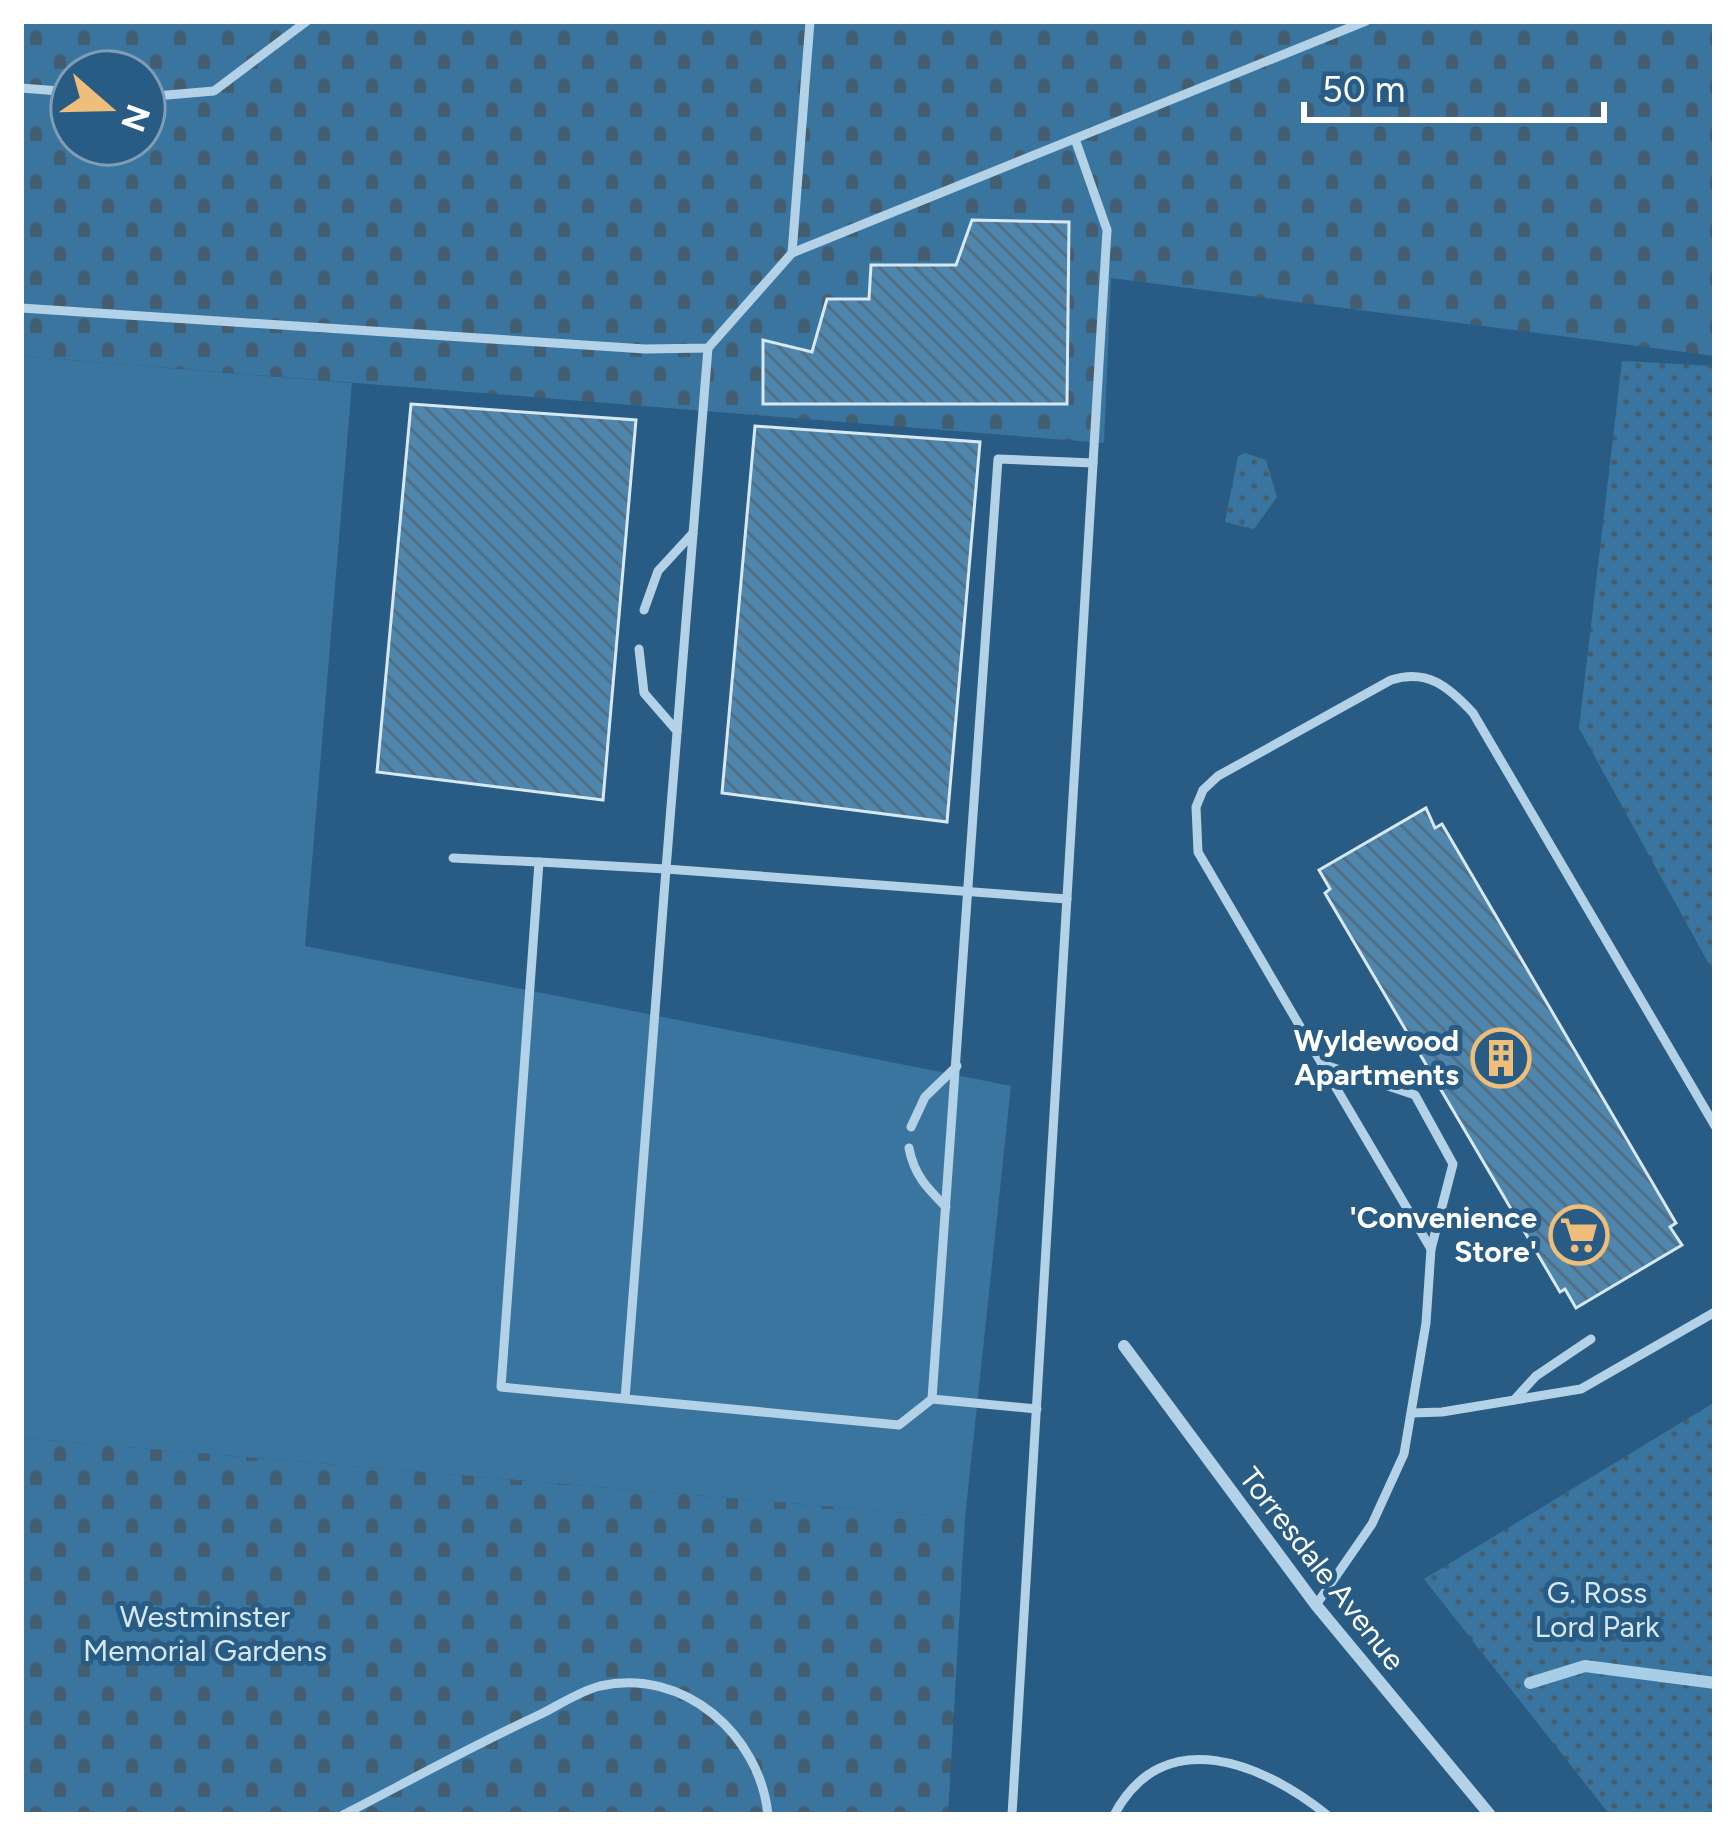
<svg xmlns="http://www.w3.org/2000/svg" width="1736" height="1836" viewBox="0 0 1736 1836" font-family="Figtree,sans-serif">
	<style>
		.green { fill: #3a759f }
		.cemetery { fill: url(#cemetery-stones); fill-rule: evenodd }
		.park { fill: url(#park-dots) }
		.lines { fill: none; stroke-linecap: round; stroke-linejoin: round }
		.stream { stroke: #a8cde7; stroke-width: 12 }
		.building { fill: url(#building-back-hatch); stroke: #d6e8f6; stroke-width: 3 }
		.lane { stroke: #b3d1e7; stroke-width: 9 }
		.street { stroke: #b3d1e7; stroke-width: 12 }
		.labels { text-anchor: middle; stroke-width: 10; stroke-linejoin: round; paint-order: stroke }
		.poi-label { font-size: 30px; font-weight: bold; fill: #fff; stroke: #295c84; text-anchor: end }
		.street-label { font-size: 30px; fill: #fff; stroke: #295c84 }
		.park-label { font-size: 30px; fill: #d6e8f6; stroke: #295c84 }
	</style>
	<defs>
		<pattern id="cemetery-stones" width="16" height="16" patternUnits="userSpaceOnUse" patternTransform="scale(3)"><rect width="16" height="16" fill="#3a759f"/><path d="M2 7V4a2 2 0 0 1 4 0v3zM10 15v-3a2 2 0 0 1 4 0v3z" fill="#445e71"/></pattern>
		<pattern id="park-dots" width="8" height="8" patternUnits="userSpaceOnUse" patternTransform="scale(3)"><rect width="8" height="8" fill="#3a759f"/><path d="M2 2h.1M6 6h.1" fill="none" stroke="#445e71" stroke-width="1.8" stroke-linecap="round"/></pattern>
		<pattern id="building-back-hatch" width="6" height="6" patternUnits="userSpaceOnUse" patternTransform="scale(3)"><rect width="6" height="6" fill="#5186ac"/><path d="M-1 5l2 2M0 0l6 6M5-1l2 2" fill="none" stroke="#4f6f86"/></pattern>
	</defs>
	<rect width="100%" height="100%" fill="#295c84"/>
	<!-- green -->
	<polygon class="green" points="21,356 352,383 305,946 1011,1086 965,1518 21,1438"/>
	<!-- cemetery -->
	<g class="cemetery">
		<path d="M21,21H1715V356L1111,278L1104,443L21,356ZM72,72H144V144H72Z"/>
		<polygon points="21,1438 965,1518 948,1815 21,1815"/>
	</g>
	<!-- park -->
	<g class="park">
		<polygon points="1622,361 1715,366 1715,975 1579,728"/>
		<polygon points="1245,453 1266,460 1277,497 1254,529 1225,522 1238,456"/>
		<polygon points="1715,1402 1715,1815 1610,1815 1424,1579"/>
	</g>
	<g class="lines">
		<!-- stream -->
		<polyline class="stream" points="1530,1683 1585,1666 1715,1683"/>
	</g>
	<!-- building -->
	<g class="building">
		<polygon points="972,220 1069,222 1067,404 763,404 763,340 812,352 827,299 869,299 871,265 956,265"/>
		<polygon points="411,404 636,420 603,800 377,772"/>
		<polygon points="755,426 980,442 947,822 722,793"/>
		<polygon points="1426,808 1435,828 1442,824 1676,1223 1670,1227 1682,1245 1576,1308 1565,1289 1560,1292 1325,893 1330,889 1319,870"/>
	</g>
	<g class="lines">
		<!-- lane -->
		<g class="lane">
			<polyline points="21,88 72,92"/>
			<polyline points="144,97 214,91 307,21"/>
			<polyline points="792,253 1366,21"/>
			<polyline points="21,308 645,349 708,348 792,253 810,21"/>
			<polyline points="708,348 666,869 1067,899"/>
			<polyline points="644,610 658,571 693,533"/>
			<polyline points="639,649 644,693 677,731"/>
			<polyline points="453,858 539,862"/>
			<polyline points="1322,1064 1431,1249"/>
			<polyline points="911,1127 925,1097 957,1066"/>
			<path d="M909,1148C914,1175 927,1188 946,1207"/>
			<polyline points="625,1399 666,869 539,862 501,1387 899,1425 932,1399 1037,1409"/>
			<polyline points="932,1399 998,459 1093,463"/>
			<polyline points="1514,1400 1536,1376 1591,1339"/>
			<polyline points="1412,1413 1442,1412 1581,1389 1715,1312"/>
			<path d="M1316,1605L1372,1524L1404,1454L1426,1323L1431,1249L1453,1164L1415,1095L1322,1064L1198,852L1196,807L1203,790L1218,776L1391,680C1427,668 1449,687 1473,713L1715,1126"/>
			<path d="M343,1815C409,1781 474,1745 541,1714C559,1705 580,1691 600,1686C684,1667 760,1735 768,1815"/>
			<polyline points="1012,1815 1107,230 1075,139"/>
			<path d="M1114,1815C1164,1721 1264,1764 1327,1815"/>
		</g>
		<!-- street -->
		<polyline class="street" points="1124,1346 1316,1605 1490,1815"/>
	</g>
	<!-- icons -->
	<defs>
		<symbol id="building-ring" viewBox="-11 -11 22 22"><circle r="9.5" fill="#295c84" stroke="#eebe7a" stroke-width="1.5"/><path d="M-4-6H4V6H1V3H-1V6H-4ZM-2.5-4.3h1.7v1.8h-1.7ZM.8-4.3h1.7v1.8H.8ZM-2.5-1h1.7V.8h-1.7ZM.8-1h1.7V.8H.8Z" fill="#eebe7a"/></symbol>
		<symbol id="supermarket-ring" viewBox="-11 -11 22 22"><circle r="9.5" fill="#295c84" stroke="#eebe7a" stroke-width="1.5"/><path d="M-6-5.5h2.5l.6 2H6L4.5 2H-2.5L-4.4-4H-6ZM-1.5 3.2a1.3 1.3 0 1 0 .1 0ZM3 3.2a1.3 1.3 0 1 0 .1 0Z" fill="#eebe7a"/></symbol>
	</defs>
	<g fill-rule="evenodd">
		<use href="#building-ring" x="1468" y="1025" width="66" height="66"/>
		<use href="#supermarket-ring" x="1546" y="1202" width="66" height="66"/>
	</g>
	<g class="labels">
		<!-- poi labels -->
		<g class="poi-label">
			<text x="1459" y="1051">Wyldewood<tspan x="1459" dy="34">Apartments</tspan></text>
			<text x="1537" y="1228">'Convenience<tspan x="1537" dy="34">Store'</tspan></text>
		</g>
		<!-- street labels -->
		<g class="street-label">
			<text transform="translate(1322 1569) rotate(52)" y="10">Torresdale Avenue</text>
		</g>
		<!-- park labels -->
		<g class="park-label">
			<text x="1597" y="1603">G. Ross<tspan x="1597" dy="34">Lord Park</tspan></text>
			<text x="205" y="1627">Westminster<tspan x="205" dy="34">Memorial Gardens</tspan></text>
		</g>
	</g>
	<!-- border -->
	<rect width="1736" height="1836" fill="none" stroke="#ffffff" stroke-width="48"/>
	<!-- north arrow -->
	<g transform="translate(108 108) rotate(110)"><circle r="57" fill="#295c84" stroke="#7f9db5" stroke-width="3"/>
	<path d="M0-9L21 45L0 30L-21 45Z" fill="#eebe7a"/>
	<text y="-18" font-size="33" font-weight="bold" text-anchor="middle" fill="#ffffff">N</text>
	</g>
	<!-- scale -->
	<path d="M1304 102v18h300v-18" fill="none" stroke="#ffffff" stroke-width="6"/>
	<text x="1322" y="102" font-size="36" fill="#ffffff" stroke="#295c84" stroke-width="9" paint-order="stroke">50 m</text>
</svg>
